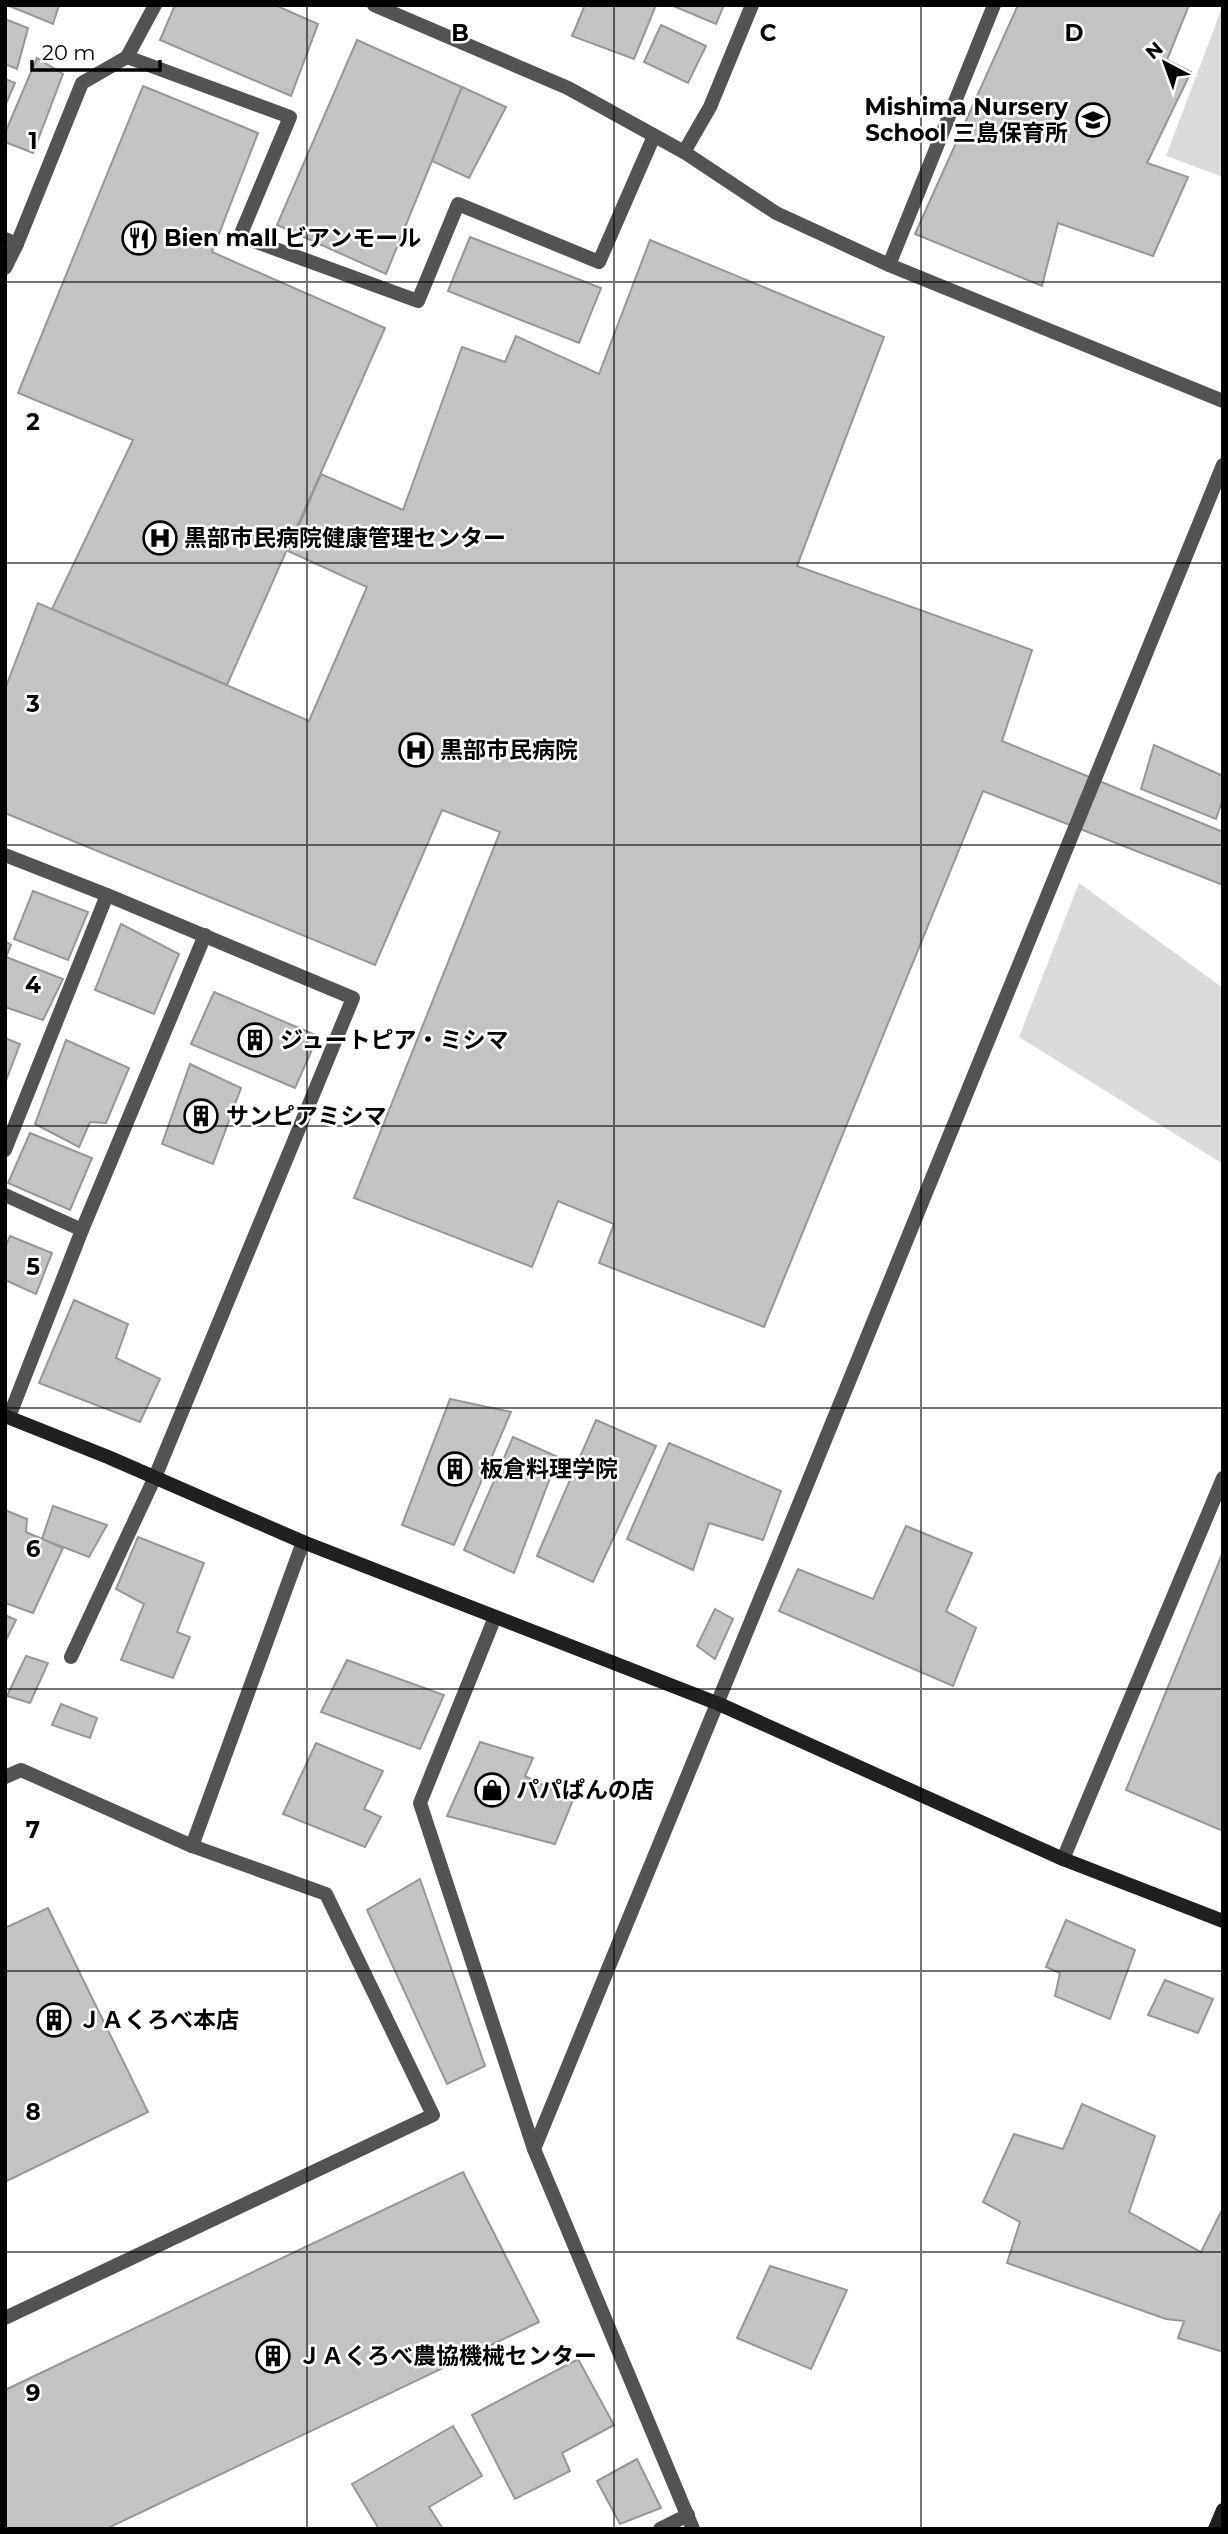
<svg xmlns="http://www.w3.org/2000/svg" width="1228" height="2534" viewBox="0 0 1228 2534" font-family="Montserrat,'Noto Sans JP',sans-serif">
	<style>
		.green { fill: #dadada }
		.building { fill: #c3c3c3; stroke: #979797; stroke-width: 2 }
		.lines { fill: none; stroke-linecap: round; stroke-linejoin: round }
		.lane { stroke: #535353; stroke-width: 14 }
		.street { stroke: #535353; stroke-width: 14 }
		.secondary { stroke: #202020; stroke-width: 14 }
		.grid { fill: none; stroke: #000; stroke-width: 2; stroke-opacity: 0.55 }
		.labels { text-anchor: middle; stroke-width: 5; stroke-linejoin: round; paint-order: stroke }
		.poi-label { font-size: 23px; font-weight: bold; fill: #000; stroke: #fff; text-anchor: start }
		.grid-label { font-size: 23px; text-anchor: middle; font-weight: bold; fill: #000; stroke: #fff; stroke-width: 5; stroke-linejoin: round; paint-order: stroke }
	</style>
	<rect width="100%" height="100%" fill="#fff"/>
	<!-- green -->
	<g class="green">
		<polygon points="1223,5 1223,177 1166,156"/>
		<polygon points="1079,883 1223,988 1223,1164 1019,1037"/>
	</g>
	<!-- building -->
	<g class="building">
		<polygon points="7,5 59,5 53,24"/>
		<polygon points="175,5 275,5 318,24 291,96 160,40"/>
		<polygon points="585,5 656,5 634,59 572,36"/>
		<polygon points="671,5 724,5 716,24"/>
		<polygon points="1018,5 1189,5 1167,60 1191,72 1147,163 1188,177 1153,256 1058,223 1042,286 915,234"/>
		<polygon points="5,19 28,28 17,69 5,64"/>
		<polygon points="661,25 706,46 688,83 644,62"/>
		<polygon points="357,40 462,87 386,274 277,225"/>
		<polygon points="37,58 63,74 33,153 5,142 5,133"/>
		<polygon points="5,79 15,83 5,106"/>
		<polygon points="143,86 258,133 212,252 385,328 227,685 52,609 133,440 18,393"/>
		<polygon points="462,87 506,107 469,178 432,161"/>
		<polygon points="470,237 601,288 579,343 448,291"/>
		<polygon points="650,240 884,337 797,566 1032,650 1002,741 1223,832 1223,885 983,791 764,1327 599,1263 614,1224 558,1201 532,1267 354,1198 500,832 442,810 375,965 5,813 5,689 38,603 309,721 367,587 288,551 321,474 403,510 462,347 505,362 516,336 599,374"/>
		<polygon points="1154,745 1223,776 1223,798 1216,819 1141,789"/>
		<polygon points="33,891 88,912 68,960 14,939"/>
		<polygon points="121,924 179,954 154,1014 95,990"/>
		<polygon points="5,941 11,945 6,957 63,979 43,1020 5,1007"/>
		<polygon points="214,992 318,1036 295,1088 191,1044"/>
		<polygon points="5,1038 20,1044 5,1083"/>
		<polygon points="66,1040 129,1068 106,1123 90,1122 79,1147 35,1124"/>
		<polygon points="190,1064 241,1088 213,1164 162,1144"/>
		<polygon points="30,1133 92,1158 70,1210 8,1183"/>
		<polygon points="10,1236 52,1253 36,1294 5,1280 5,1248"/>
		<polygon points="74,1300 128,1324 116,1358 160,1379 140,1422 39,1383"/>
		<polygon points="450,1399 511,1412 454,1545 402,1525"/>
		<polygon points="596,1420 656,1446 593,1582 537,1556"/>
		<polygon points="513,1437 558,1457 514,1573 464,1550"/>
		<polygon points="669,1443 781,1491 763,1540 709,1523 693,1570 627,1539"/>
		<polygon points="53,1506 107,1525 89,1557 42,1539"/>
		<polygon points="5,1510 27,1519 26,1532 63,1548 33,1613 5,1603"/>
		<polygon points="906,1526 972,1553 946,1611 976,1628 953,1686 779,1611 798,1569 873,1599"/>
		<polygon points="138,1537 204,1563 177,1632 190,1637 173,1678 121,1660 144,1604 116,1589"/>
		<polygon points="1223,1552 1223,1831 1126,1790"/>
		<polygon points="715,1609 733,1619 715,1659 697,1646"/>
		<polygon points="5,1615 16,1620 5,1642"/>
		<polygon points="26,1656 48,1663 30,1703 7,1696"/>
		<polygon points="347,1660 444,1695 420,1749 321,1712"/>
		<polygon points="61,1704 97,1718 90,1738 52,1725"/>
		<polygon points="480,1742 533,1758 525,1776 573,1800 555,1844 447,1816"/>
		<polygon points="316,1743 383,1771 364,1809 381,1817 365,1847 283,1814"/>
		<polygon points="420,1879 485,2066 447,2084 367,1910"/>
		<polygon points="48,1908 148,2112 5,2182 5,1928"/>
		<polygon points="1066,1920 1135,1950 1110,2019 1055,1996 1060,1973 1046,1967"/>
		<polygon points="1165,1980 1213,1999 1198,2033 1148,2015"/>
		<polygon points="1082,2104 1155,2136 1129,2212 1201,2252 1223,2208 1223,2352 1178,2338 1184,2321 1166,2319 1007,2263 1020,2222 983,2202 1014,2134 1063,2149"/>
		<polygon points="463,2172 539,2322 106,2529 5,2529 5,2390"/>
		<polygon points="770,2266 847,2290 811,2369 737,2338"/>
		<polygon points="578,2359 614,2425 562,2453 570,2471 515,2499 472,2415"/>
		<polygon points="453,2426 482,2476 429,2507 443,2529 379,2529 352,2484"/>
		<polygon points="637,2459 661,2508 620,2524 597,2481"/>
	</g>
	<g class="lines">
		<!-- lane -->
		<g class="lane">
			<polyline points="127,57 290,117 240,236 418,301 458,204 599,262 654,136"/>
			<polyline points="5,239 17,244 5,268"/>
			<polyline points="17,244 82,83 127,57 155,5"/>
		</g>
		<!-- street -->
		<g class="street">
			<polyline points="374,5 568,88 684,152 776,213 889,265 1223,401"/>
			<polyline points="684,152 710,107 752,5"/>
			<polyline points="889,265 994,5"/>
			<polyline points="5,855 107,895 353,998 155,1477 71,1657"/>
			<polyline points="5,1150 107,895"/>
			<polyline points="5,1195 82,1230 9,1417"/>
			<polyline points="82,1230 205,935"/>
			<polyline points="495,1617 420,1803 534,2149"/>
			<polyline points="5,1777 21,1770 192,1846 303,1542"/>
			<polyline points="1063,1859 1223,1478"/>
			<polyline points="5,2318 433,2115 326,1894 192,1846"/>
			<polyline points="660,2529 688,2515"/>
			<path d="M693,2529L534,2149C767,1589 991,1026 1223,465"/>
		</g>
		<!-- secondary -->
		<g class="secondary">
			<polyline points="5,1416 108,1457 303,1542 719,1704 1063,1859 1223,1921"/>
			<polyline points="1215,2529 1223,2510"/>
		</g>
	</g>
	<!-- grid -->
	<path class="grid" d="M307,5V2529M614,5V2529M921,5V2529M5,282H1223M5,563H1223M5,845H1223M5,1126H1223M5,1408H1223M5,1689H1223M5,1971H1223M5,2252H1223"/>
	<!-- icons -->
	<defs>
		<symbol id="school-ring" viewBox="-11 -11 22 22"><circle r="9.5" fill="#fff" stroke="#000" stroke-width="1.5"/><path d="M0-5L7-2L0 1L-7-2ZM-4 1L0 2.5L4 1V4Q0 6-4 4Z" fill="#000"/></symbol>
		<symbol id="restaurant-ring" viewBox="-11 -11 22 22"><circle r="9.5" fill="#fff" stroke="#000" stroke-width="1.5"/><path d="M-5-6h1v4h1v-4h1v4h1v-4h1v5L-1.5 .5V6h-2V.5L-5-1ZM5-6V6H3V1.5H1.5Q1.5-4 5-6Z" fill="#000"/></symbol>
		<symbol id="hospital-ring" viewBox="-11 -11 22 22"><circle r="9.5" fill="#fff" stroke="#000" stroke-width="1.5"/><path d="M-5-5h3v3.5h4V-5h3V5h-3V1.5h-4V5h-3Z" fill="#000"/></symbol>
		<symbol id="building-ring" viewBox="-11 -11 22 22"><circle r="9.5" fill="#fff" stroke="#000" stroke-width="1.5"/><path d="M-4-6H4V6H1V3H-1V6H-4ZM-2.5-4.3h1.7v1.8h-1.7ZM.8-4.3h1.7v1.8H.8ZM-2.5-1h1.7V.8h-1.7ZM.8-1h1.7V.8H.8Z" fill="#000"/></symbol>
		<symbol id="shop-ring" viewBox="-11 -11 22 22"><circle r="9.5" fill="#fff" stroke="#000" stroke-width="1.5"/><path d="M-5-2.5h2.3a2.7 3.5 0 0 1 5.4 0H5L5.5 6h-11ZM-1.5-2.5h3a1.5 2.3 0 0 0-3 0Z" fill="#000"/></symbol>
	</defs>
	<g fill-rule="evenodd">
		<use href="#school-ring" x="1074" y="101" width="38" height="38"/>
		<use href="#restaurant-ring" x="120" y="219" width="38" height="38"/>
		<use href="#hospital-ring" x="141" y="519" width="38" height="38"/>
		<use href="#hospital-ring" x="397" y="731" width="38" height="38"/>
		<use href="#building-ring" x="236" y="1021" width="38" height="38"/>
		<use href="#building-ring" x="182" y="1097" width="38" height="38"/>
		<use href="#building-ring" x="436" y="1450" width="38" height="38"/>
		<use href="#shop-ring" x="473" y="1771" width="38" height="38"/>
		<use href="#building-ring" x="35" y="2001" width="38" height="38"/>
		<use href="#building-ring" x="254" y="2337" width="38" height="38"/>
	</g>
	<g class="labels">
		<!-- poi labels -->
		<g class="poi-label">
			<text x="1068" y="115" text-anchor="end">Mishima Nursery<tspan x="1068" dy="26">School 三島保育所</tspan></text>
			<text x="164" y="246">Bien mall ビアンモール</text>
			<text x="184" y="546">黒部市民病院健康管理センター</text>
			<text x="440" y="758">黒部市民病院</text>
			<text x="280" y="1048">ジュートピア・ミシマ</text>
			<text x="226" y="1124">サンピアミシマ</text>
			<text x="480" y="1477">板倉料理学院</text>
			<text x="516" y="1798">パパぱんの店</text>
			<text x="78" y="2028">ＪＡくろべ本店</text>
			<text x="298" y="2364">ＪＡくろべ農協機械センター</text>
		</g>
	</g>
	<g class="grid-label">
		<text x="460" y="41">B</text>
		<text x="768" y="41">C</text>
		<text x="1074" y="41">D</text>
		<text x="33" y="149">1</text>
		<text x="33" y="430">2</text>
		<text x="33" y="712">3</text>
		<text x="33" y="993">4</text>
		<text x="33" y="1275">5</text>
		<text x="33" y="1557">6</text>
		<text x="33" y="1838">7</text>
		<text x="33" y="2120">8</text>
		<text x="33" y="2401">9</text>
	</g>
	<!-- border -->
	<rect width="1228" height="2534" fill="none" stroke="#000000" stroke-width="14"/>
	<!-- north arrow -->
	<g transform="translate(1165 63) rotate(319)" stroke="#ffffff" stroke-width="5" paint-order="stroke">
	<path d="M0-5L12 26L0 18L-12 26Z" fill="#000000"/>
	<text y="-10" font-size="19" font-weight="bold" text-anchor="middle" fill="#000000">N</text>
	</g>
	<!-- scale -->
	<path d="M32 60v10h128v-10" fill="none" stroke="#000000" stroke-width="3.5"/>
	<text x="42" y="60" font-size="21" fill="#000000" stroke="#ffffff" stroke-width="5" paint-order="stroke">20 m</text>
</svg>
